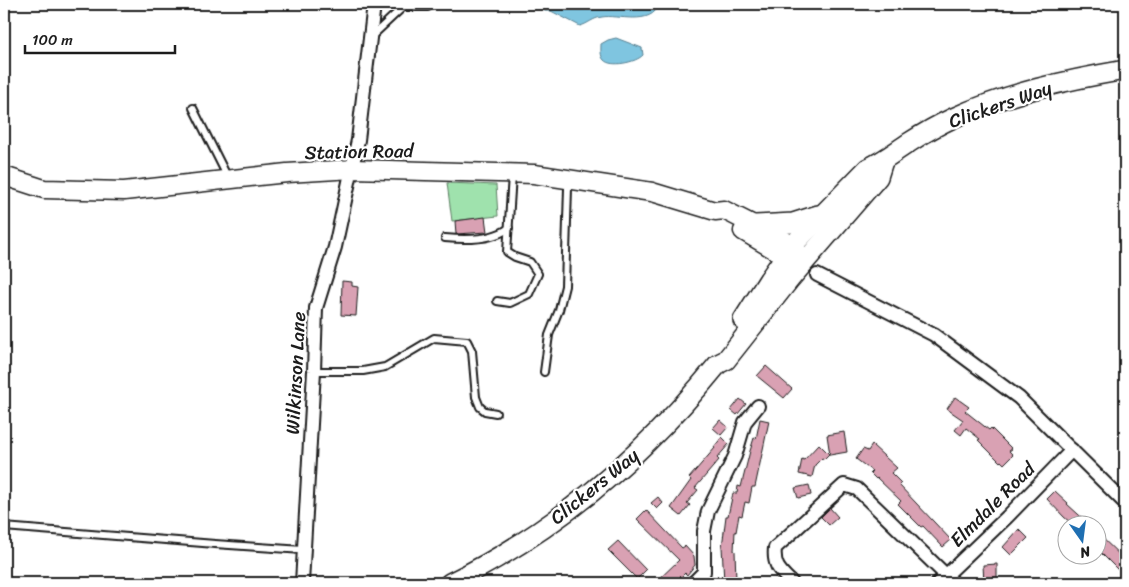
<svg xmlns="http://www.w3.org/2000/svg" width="1129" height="587" viewBox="0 0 1129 587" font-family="Sriracha,sans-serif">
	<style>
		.green { fill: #9fe2ad; stroke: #5e7f64 }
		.water { fill: #7fc5e0; stroke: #578192 }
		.building { fill: #d9a1b3; stroke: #1c1c1c }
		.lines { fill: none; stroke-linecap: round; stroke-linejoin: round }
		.lane-casing { stroke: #1c1c1c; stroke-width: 10 }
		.street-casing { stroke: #1c1c1c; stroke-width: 16 }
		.secondary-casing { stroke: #1c1c1c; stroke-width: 21 }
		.primary-casing { stroke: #1c1c1c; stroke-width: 22 }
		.lane { stroke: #fff; stroke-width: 6 }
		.street { stroke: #fff; stroke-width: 12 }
		.secondary { stroke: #fff; stroke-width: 18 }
		.primary { stroke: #fff; stroke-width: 19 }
		.labels { text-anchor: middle; stroke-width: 4.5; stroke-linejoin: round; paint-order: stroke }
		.street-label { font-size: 19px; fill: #1c1c1c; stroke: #fff }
	</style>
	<rect width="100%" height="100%" fill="#fff"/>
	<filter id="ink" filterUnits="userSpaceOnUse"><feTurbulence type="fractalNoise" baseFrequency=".02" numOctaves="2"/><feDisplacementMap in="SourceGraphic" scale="10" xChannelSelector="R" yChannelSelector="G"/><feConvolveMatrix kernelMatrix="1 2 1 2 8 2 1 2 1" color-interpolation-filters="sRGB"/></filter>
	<g filter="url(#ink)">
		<!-- green -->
		<polygon class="green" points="447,183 496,185 498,216 452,221"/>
		<!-- water -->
		<g class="water">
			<path d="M534,4H659C652,27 617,14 602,17C593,18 588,24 580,26L551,11H545Z"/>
			<path d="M616,38L642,48L643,55C637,62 611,68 604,60C600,56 601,49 601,44L608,40Z"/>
		</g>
		<!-- building -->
		<g class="building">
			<polygon points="485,217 487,232 456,234 455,221"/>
			<polygon points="342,281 352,282 352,286 358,287 356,316 341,315"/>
			<polygon points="766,366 792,389 784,398 757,376"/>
			<polygon points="955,397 969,407 965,411 989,430 991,428 1012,449 1009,451 1013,455 1004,464 1001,461 1000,462 978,440 980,439 966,428 961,435 955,430 963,420 947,409"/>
			<polygon points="740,399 746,404 737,415 731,410"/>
			<polygon points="760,419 769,421 755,487 752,487 749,503 745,502 742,516 739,515 736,532 735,531 734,551 735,551 736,580 724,581 722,547 726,516 728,516 733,493 737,493 738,486 741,487 750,451 754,438 756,439"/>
			<polygon points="720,420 728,427 721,435 713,428"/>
			<polygon points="844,432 847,452 830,455 827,435"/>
			<polygon points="722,437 729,444 717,458 719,460 695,488 698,490 687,503 690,505 681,516 671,508 691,480 689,478 715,448 714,447"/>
			<polygon points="819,444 829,454 824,459 822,458 815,465 812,477 799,474 802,459 804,460"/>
			<polygon points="872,445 897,468 891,473 901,483 899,485 951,540 943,547 923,526 921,527 898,504 901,501 877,478 876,479 870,473 872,471 856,459 863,449 868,451"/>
			<polygon points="809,485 811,495 798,498 795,488"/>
			<polygon points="1055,491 1068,503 1067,504 1089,524 1072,524 1064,517 1047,499"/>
			<polygon points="658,497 663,503 657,509 651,503"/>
			<polygon points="830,508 838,517 829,525 821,517"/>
			<polygon points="646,510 682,548 685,546 694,556 695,565 687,575 685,573 675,583 655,583 679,560 637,519"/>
			<polygon points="1019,529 1028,538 1011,555 1003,547"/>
			<polygon points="1096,532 1125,560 1125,577 1096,548"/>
			<polygon points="618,541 646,570 637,579 608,550"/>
			<polygon points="997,564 997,583 984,583 983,565"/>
		</g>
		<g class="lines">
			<defs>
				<g id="lane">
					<polyline points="371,37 403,7 428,7"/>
					<polyline points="193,108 228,178"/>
					<path d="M445,238C465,240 492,241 509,228"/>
					<polyline points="497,301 510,303 529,294 538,274 530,262 515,257 507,252 512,175"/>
					<polyline points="314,371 363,371 385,367 434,338 467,341 472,351 476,397 480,407 485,411 496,413"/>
					<polyline points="544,372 549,335 559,310 565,286 568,188 570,181"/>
					<polyline points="4,527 215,544 303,550"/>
				</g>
				<g id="street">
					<polyline points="817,275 934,335 1019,398 1125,503"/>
					<polyline points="302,583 314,371 316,308 335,247 358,140 374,4"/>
					<polyline points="693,583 704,572 704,531 708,511 735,456 745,422 758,406"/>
					<path d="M792,583C780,571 773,566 775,548L844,485L857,489L954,583"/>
					<polyline points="938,583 1007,517 1072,450"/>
				</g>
				<g id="secondary">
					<polyline points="4,176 44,189 124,191 287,173 353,169 534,174 652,192 715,211 724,210 793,245 795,249 794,259"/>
					<polyline points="743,231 787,257 799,253"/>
				</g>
				<g id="primary">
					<polyline points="756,225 793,223 818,215"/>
					<path d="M743,320L769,279L793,245L868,168C884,161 896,151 910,142C924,133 938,125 953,118C1007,93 1067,80 1125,70"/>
					<path d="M450,583C555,532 645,454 718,364L726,360L790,279L878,177L883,161"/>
				</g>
			</defs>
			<!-- lane casing -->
			<use href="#lane" class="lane-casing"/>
			<!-- street casing -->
			<use href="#street" class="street-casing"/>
			<!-- secondary casing -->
			<use href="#secondary" class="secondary-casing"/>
			<!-- primary casing -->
			<use href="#primary" class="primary-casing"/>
			<!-- lane -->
			<use href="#lane" class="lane"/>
			<!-- street -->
			<use href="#street" class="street"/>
			<!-- secondary -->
			<use href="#secondary" class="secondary"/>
			<!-- primary -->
			<use href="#primary" class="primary"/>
		</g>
	</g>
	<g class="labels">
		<!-- street labels -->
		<g class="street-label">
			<text transform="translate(1000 104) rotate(-19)" y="7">Clickers Way</text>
			<text transform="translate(359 151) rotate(-1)" y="7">Station Road</text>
			<text transform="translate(295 373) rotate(-87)" y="7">Wilkinson Lane</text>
			<text transform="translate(594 486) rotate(-39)" y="7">Clickers Way</text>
			<text transform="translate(992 504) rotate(-45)" y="7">Elmdale Road</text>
		</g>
	</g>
	<!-- margin -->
	<rect width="1129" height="587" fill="none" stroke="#fff" stroke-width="20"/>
	<rect x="10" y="10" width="1109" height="567" fill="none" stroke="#1c1c1c" stroke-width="2" filter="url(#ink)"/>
	<!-- north arrow -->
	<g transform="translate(1082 540) rotate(166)"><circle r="24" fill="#ffffff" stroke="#a4a4a4"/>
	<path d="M0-4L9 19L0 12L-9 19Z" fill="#1f6fb2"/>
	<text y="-8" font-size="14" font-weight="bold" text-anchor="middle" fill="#1c1c1c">N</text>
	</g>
	<!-- scale -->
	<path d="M25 45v8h150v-8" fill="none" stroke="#1c1c1c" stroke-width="2.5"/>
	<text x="32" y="45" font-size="15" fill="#1c1c1c" stroke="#ffffff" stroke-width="4" paint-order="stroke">100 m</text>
</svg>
